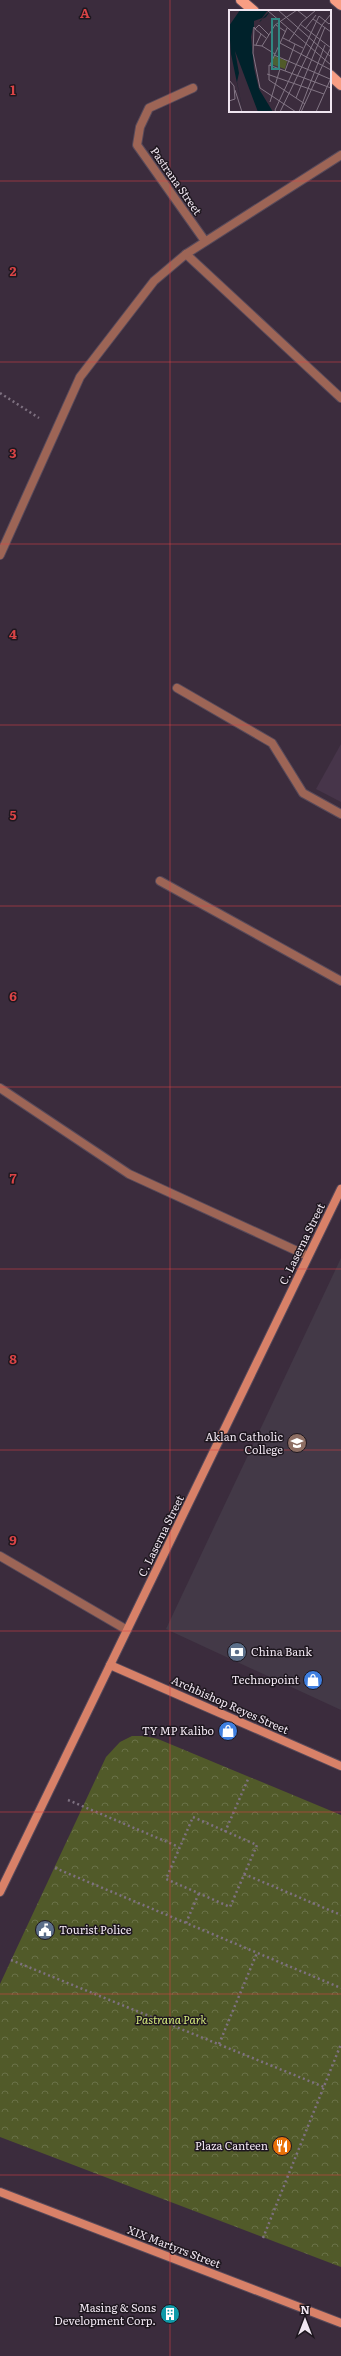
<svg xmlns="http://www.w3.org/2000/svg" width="341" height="2356" viewBox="0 0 341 2356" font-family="Literata,serif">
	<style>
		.built { fill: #47354a }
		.education { fill: #433947 }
		.park { fill: url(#park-crowns) }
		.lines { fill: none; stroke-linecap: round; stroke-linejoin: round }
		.lane-casing { stroke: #584a5a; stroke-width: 10 }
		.street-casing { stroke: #584a5a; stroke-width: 10 }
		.secondary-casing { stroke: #584a5a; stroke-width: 10 }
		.primary-casing { stroke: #584a5a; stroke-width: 12 }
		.path { stroke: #7e7180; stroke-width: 2.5; stroke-dasharray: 2 3; stroke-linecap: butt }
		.lane { stroke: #9d6556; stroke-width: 8 }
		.street { stroke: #9d6556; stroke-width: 8 }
		.secondary { stroke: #d88168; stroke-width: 8 }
		.primary { stroke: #f89e84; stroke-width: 10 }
		.grid { fill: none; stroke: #da4446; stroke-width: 1; stroke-opacity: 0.55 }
		.labels { text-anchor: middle; stroke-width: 3; stroke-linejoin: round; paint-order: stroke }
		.street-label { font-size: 11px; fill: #f0e6f1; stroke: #1e171f }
		.poi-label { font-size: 11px; fill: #f0e6f1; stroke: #1e171f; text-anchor: end }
		.park-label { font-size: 11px; font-style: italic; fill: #d6ec7d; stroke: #1e171f }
		.inset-road { fill: none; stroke: #837685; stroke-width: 1 }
		.view { fill: #318782; fill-opacity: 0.15; stroke: #318782; stroke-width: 2 }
		.inset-edge { fill: none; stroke: #f0e6f1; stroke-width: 2 }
		.grid-label { font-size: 13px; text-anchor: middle; font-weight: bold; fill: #da4446; stroke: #1e171f; stroke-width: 3; stroke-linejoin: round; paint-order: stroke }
	</style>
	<defs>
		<pattern id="park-crowns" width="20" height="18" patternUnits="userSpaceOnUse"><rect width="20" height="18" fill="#515a29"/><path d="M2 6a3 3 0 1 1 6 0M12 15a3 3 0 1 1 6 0" fill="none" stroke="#6a7248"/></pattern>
	</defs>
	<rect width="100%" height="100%" fill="#3b2c3d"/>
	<!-- built -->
	<polygon class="built" points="341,744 341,802 316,789"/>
	<!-- education -->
	<polygon class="education" points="341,1258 341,1710 166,1629"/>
	<!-- park -->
	<polygon class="park" points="132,1736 145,1736 158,1739 341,1815 341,2267 0,2137 0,1984 106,1757 120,1742"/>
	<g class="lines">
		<defs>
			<g id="lane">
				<polyline points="193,88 149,108 140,127 137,145 205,241"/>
				<polyline points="177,688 272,743 303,793 341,814"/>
				<polyline points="160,881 341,981"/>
				<polyline points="0,1088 129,1174 308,1256"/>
			</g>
			<g id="street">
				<polyline points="186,254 341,398"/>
				<polyline points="0,555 80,377 154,281 186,254 341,155"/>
				<polyline points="0,1556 127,1630"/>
			</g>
			<g id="secondary">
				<polyline points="110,1665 341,1766"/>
				<polyline points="0,1892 341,1189"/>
				<polyline points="0,2192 341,2323"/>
			</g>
			<g id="primary">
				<polyline points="241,0 254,11"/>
				<polyline points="335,0 341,5"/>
				<polyline points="330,75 341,85"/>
			</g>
		</defs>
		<!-- lane casing -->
		<use href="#lane" class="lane-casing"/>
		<!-- street casing -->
		<use href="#street" class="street-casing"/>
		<!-- secondary casing -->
		<use href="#secondary" class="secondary-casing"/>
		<!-- primary casing -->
		<use href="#primary" class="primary-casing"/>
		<!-- path -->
		<g class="path">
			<polyline points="0,393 39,418"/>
			<polyline points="68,1800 179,1847"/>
			<polygon points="193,1817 257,1845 230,1907 166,1879"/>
			<polyline points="225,1832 249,1777"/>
			<polyline points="55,1868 341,1988"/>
			<polyline points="244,1874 341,1915"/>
			<polyline points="186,1923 199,1893"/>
			<polyline points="11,1960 324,2087"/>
			<polyline points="219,2044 257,1953"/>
			<polyline points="263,2238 341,2044"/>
		</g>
		<!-- lane -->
		<use href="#lane" class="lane"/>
		<!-- street -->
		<use href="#street" class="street"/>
		<!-- secondary -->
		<use href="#secondary" class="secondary"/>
		<!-- primary -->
		<use href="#primary" class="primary"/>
	</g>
	<!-- grid -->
	<path class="grid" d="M170,0V2356M0,181H341M0,362H341M0,544H341M0,725H341M0,906H341M0,1087H341M0,1269H341M0,1450H341M0,1631H341M0,1812H341M0,1994H341M0,2175H341"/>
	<!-- icons -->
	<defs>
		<symbol id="university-disc" viewBox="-11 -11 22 22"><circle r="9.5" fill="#8d6e63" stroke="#1e171f"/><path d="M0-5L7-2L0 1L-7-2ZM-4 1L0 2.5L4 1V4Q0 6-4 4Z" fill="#fff"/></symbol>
		<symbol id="bank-disc" viewBox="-11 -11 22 22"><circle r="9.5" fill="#5c6f8a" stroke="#1e171f"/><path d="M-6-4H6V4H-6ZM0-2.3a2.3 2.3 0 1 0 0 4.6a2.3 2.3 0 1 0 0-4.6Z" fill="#fff"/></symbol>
		<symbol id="shop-disc" viewBox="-11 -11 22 22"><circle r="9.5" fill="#3f7fe0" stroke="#1e171f"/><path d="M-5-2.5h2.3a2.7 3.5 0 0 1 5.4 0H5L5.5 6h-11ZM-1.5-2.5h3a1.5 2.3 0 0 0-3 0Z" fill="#fff"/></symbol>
		<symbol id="civic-disc" viewBox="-11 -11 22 22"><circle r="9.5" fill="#5c6f8a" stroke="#1e171f"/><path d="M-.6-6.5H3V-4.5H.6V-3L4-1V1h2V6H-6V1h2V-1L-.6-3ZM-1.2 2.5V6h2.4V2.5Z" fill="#fff"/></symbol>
		<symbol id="restaurant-disc" viewBox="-11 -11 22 22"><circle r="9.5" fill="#e8710a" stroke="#1e171f"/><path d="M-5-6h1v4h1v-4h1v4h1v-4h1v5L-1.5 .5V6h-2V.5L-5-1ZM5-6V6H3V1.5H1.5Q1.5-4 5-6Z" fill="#fff"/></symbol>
		<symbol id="building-disc" viewBox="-11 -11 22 22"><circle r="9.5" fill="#0f9aa8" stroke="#1e171f"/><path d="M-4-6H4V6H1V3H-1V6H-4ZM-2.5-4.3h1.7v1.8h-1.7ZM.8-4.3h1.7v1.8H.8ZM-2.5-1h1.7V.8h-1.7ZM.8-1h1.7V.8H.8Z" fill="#fff"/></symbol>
	</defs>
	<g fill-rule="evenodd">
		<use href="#university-disc" x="286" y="1432" width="22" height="22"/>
		<use href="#bank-disc" x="226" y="1641" width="22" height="22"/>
		<use href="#shop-disc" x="302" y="1669" width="22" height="22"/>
		<use href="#shop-disc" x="217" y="1720" width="22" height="22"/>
		<use href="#civic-disc" x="34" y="1919" width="22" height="22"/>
		<use href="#restaurant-disc" x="271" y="2135" width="22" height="22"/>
		<use href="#building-disc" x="159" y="2303" width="22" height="22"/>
	</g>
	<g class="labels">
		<!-- street labels -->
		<g class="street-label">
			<text transform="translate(176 181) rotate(55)" y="4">Pastrana Street</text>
			<text transform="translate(302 1244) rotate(-64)" y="4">C. Laserna Street</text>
			<text transform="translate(161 1536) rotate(-64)" y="4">C. Laserna Street</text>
			<text transform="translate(230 1705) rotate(24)" y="4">Archbishop Reyes Street</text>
			<text transform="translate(174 2247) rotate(21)" y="4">XIX Martyrs Street</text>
		</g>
		<!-- poi labels -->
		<g class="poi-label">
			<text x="283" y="1441">Aklan Catholic<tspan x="283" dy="13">College</tspan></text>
			<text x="251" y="1656" text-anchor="start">China Bank</text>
			<text x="299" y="1684">Technopoint</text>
			<text x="214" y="1735">TY MP Kalibo</text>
			<text x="59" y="1934" text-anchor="start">Tourist Police</text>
			<text x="268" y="2150">Plaza Canteen</text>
			<text x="156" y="2312">Masing &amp; Sons<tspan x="156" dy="13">Development Corp.</tspan></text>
		</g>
		<!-- park labels -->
		<g class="park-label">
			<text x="171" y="2024">Pastrana Park</text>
		</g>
	</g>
	<!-- overview -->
	<g transform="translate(229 10)">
		<rect width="102" height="102" fill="#3b2c3d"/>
		<path d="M45,46L58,51L56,59L42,54Z" fill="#515a29"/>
		<path d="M39,0L33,8L25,11V17L42,0L37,7L33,9L32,11L30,12L25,17H24L22,27L25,58L30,79L44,102H29L6,41L10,63L8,72L14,102L2,44L0,16L11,0Z" fill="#00222b"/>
		<path class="inset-road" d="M38,0L102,55M49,0L102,47M84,9L102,22M71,14L102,38M47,15L57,22M26,19L37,28M76,19L87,5M40,25L30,15L26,19L25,17L24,43L31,78L67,102M54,28L74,38M60,31L73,12L87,0M51,33L102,60M25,35L33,36L46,44M27,35L32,24M33,36L46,15L68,0L78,8M45,45L101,69M41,55L58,18M56,61L66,34M38,64L95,84M0,70L5,76L6,89L0,91M6,80L13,102M67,88L96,17M41,92L51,59M76,94L40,70V55L102,78M47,102L46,100L90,6L100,14L102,12M51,102L93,15L102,4M70,102L96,35M72,102L102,37M87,102L102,68"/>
		<path class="view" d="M43,9H50V59H43Z"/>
		<rect width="102" height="102" class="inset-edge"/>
	</g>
	<g class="grid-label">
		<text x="85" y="18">A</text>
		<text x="13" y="95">1</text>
		<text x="13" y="276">2</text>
		<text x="13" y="458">3</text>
		<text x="13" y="639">4</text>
		<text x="13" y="820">5</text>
		<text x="13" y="1001">6</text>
		<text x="13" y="1183">7</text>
		<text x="13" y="1364">8</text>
		<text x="13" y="1545">9</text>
	</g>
	<!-- north arrow -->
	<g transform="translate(305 2320)" stroke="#1e171f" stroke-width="3" paint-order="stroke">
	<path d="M0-3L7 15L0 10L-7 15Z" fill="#f0e6f1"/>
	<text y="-6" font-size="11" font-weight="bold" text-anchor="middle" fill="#f0e6f1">N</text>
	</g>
</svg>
